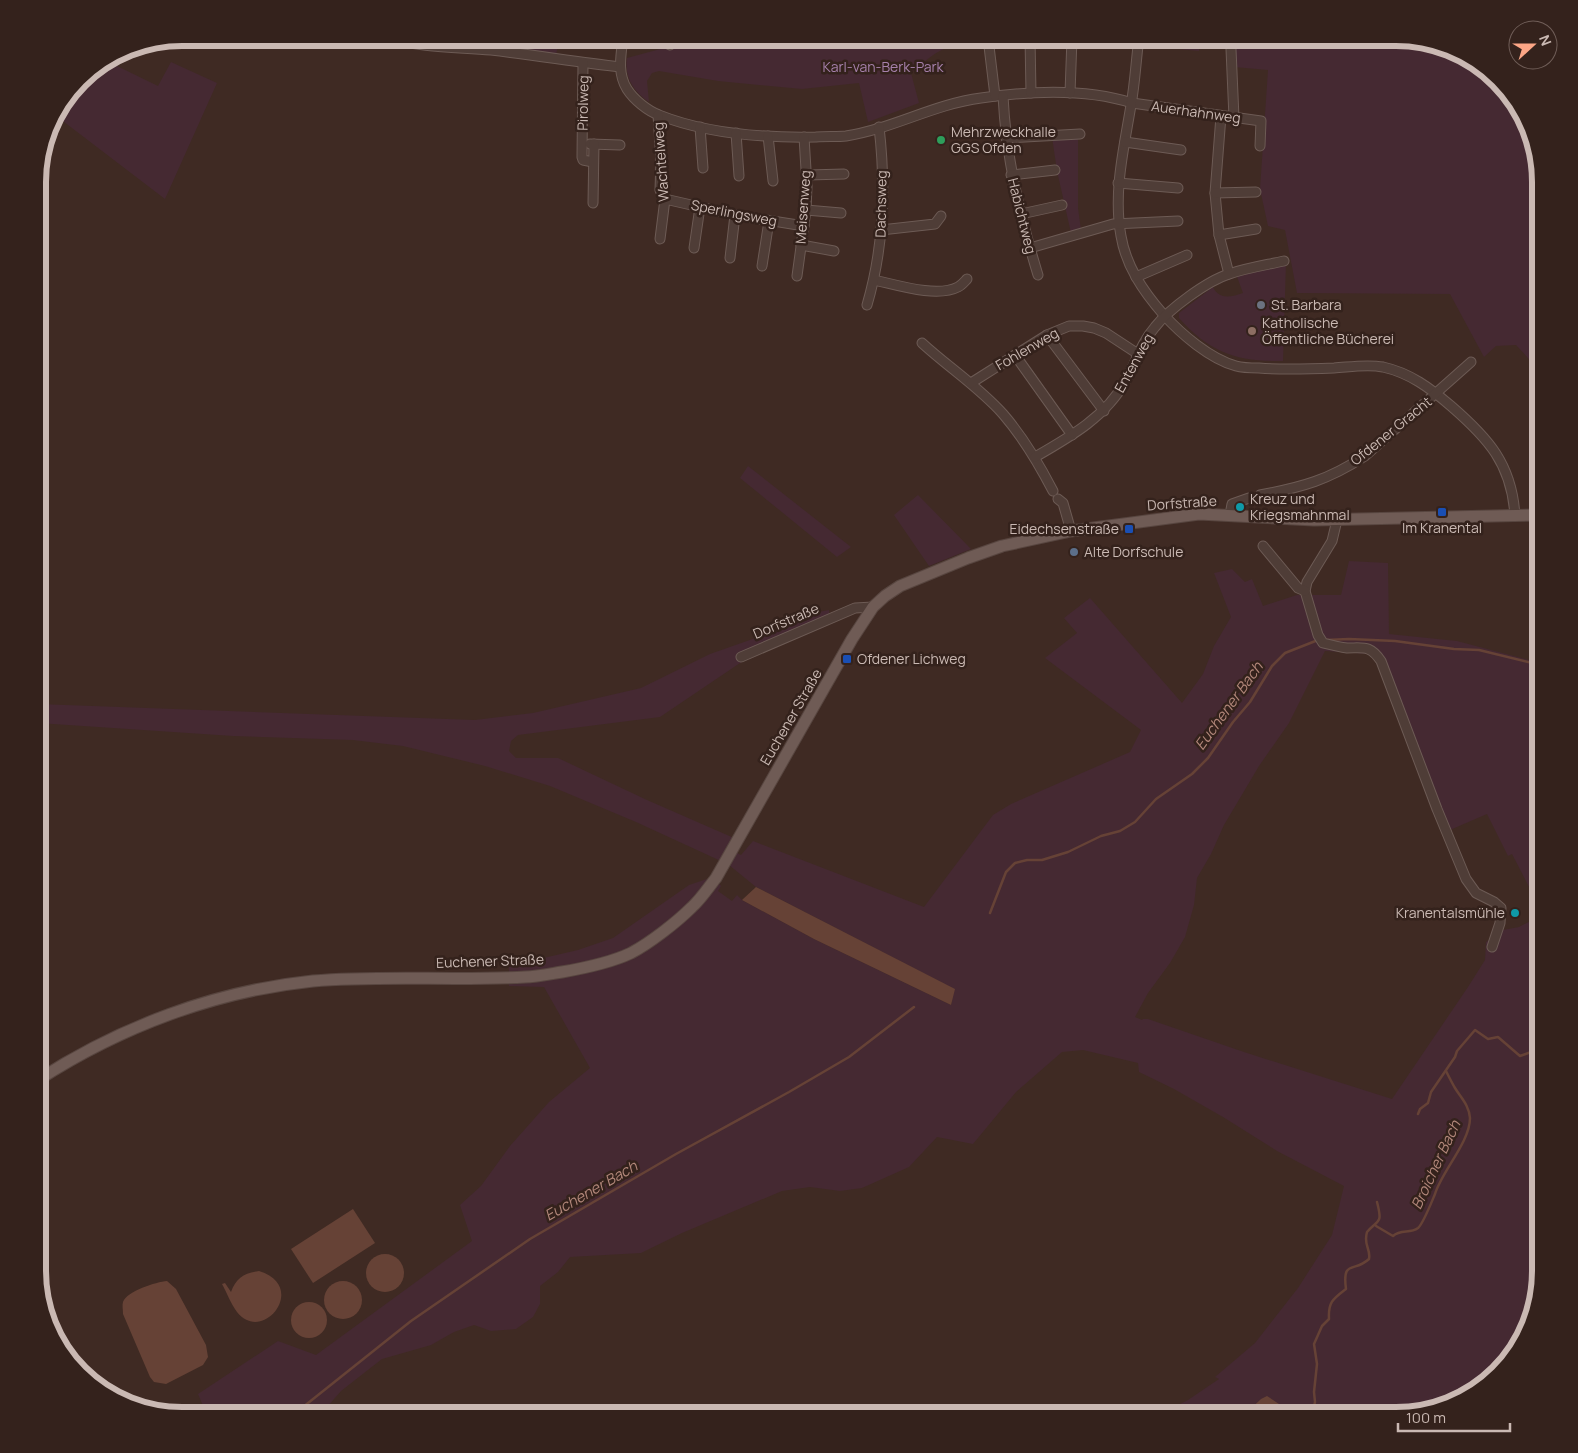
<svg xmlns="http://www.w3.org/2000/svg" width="1578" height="1453" viewBox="0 0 1578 1453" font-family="Manrope,sans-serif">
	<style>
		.green { fill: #452932 }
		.water { fill: #664236 }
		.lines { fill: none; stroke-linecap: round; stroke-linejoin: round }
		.stream { stroke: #664236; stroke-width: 2.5 }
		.minor-casing { stroke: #6d5b55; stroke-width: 11 }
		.major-casing { stroke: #584640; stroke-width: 13 }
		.minor { stroke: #4f3d37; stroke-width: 9 }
		.major { stroke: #6f5b55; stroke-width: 11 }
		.leisure-dot { fill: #2e9e5b; stroke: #34221c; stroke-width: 2 }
		.worship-dot { fill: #6b7280; stroke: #34221c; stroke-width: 2 }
		.education-dot { fill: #8d6e63; stroke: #34221c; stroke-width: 2 }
		.culture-dot { fill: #0f9aa8; stroke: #34221c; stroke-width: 2 }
		.transit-dot { fill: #1a4fb4; stroke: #34221c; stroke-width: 2 }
		.service-dot { fill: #5c6f8a; stroke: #34221c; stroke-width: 2 }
		.labels { text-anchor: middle; stroke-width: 5; stroke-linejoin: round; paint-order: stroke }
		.park-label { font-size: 14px; fill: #a680ab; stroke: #34221c }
		.street-label { font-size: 14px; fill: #cab9b3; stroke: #34221c }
		.poi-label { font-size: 14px; fill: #cab9b3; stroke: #34221c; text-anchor: start }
		.water-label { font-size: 15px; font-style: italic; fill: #b2877a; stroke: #34221c }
		.rim { fill: none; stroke: #cab9b3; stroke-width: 6 }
	</style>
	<rect width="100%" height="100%" fill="#3f2a23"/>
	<!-- green -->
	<g class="green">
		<polygon points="397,38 559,38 556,56"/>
		<path d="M701,38H1066V43C1029,41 981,34 946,48C933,53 922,64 911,73L919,103L868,122L859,83L802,89L718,81L659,71L652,73L647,81L649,102C633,92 624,76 627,58Z"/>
		<polygon points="1147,38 1396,38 1451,49 1498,80 1529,127 1540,173 1540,371 1516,345 1496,346 1484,357 1450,294 1297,293 1285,230 1268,226 1260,189 1268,70 1234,67 1229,42 1226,40 1200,41 1199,51 1147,46"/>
		<polygon points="127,48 117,66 158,86 171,62 217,83 165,199 55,115 87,74"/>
		<polygon points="1078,136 1078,208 1081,230 1071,233 1057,171 1052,137"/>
		<path d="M1286,262L1283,361C1238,362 1210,353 1179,318V313L1213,287C1219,300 1231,297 1243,293L1236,274Z"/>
		<polygon points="748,466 851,547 837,557 740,478"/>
		<polygon points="918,495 971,549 929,566 894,515"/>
		<polygon points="1349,561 1388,563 1389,634 1457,641 1540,663 1540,908 1512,854 1508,856 1487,814 1443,833 1378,664 1370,654 1325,651 1289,723 1259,766 1224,825 1211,854 1197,878 1194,905 1185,937 1170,963 1148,993 1135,1017 1142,1020 1143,1019 1148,1019 1244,1052 1392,1099 1468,987 1485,960 1486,942 1503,930 1519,927 1540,916 1540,1271 1529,1326 1498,1373 1451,1404 1396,1415 1158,1415 1188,1400 1219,1379 1215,1377 1255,1343 1298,1288 1332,1235 1344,1186 1277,1151 1223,1117 1174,1089 1139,1072 1138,1063 1083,1050 1062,1052 1016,1092 973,1144 937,1137 909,1167 862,1188 840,1191 810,1187 782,1191 682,1233 641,1253 570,1257 558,1272 540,1286 540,1304 533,1317 516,1329 491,1331 474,1325 454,1332 431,1345 382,1359 341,1391 320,1415 207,1415 198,1394 278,1341 316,1355 472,1241 460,1205 481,1186 510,1146 549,1102 590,1068 544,987 509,986 509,966 578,950 613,938 689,885 713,877 721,886 718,891 732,901 737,895 742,900 814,939 951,1005 954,989 756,887 729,865 737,853 741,855 753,841 924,907 993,815 1011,804 1130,752 1141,730 1045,658 1077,633 1064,618 1090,598 1182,703 1203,674 1214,646 1231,617 1214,573 1232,569 1245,582 1252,579 1263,606 1297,595 1341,595"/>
		<polygon points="829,610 830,624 743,661 660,717 518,735 511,741 509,751 516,758 558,758 647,800 734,838 723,862 636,822 550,786 485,766 403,746 353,740 233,736 38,723 38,704 475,720 533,713 641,688 710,654 790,626 802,615"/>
	</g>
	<!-- water -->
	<g class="water">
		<polygon points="756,887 955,989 951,1005 814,939 742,900"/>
		<polygon points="353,1209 375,1243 313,1283 291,1249"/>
		<circle cx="385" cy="1273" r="19"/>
		<path d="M259,1271C309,1286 263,1345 237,1312C231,1304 227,1293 222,1284L225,1283L231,1292C236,1278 244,1273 259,1271Z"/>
		<path d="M167,1281L176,1289L206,1345L208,1357L203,1365L166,1384L154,1382L150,1377L123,1314C123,1310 122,1305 123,1302C127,1291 156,1282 167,1281Z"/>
		<circle cx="343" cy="1300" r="19"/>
		<circle cx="309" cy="1320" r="18"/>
		<polygon points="1267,1396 1282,1406 1284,1413 1283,1415 1244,1415 1261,1399"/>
	</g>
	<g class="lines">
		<!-- stream -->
		<g class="stream">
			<polyline points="1326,640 1349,639 1395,641 1454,649 1479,650 1540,665"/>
			<polyline points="990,913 1006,872 1015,863 1027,860 1042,860 1068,852 1101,836 1120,831 1135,822 1156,799 1192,774 1208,758 1233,722 1250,702 1272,666 1285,653 1318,640"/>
			<polyline points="1418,1114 1420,1109 1428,1103 1431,1092 1455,1057 1457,1051 1475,1030 1488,1039 1498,1037 1520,1056 1531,1052 1540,1043"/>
			<path d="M1376,1226L1393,1236C1401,1229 1410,1234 1418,1228C1423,1224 1432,1201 1435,1194C1442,1171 1470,1142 1470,1118C1469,1105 1461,1098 1455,1088C1452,1083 1449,1077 1446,1071"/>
			<polyline points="293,1415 411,1321 530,1239 676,1154 789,1092 849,1057 914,1007"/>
			<path d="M1312,1415L1315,1402L1314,1392L1317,1364L1314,1344L1322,1326L1329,1319C1328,1302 1333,1299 1346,1289C1342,1259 1354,1273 1369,1259C1371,1248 1363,1246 1367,1232C1378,1219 1383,1225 1377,1202"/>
		</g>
		<defs>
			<g id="minor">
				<path d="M388,38C422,48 456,47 491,50C534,55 577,62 620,67"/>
				<path d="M623,38C621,55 617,73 627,89C634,100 648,111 659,115C707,134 765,138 816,137C826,136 837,137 846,136C892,129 934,104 981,98C1029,91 1085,88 1132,103L1261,121L1260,146"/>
				<polyline points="988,38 995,96"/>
				<polyline points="1030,38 1031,93"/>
				<path d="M1139,38C1136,60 1135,83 1131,105C1124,148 1113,192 1121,236C1126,266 1143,291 1163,314C1181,334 1210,359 1236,366C1243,368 1252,368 1259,368C1284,370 1309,369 1334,368C1350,367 1367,364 1383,367C1410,373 1430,388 1451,406C1488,438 1512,464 1515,516"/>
				<polyline points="670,45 672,38"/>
				<polyline points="1231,49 1234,118"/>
				<polyline points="583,63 582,157 583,160 593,162"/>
				<polyline points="1070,93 1072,38"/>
				<path d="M1003,96C1006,158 1020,216 1038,275"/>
				<polyline points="658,115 661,161 660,190 665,199 660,239"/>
				<polyline points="1221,116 1215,193 1219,235 1229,274"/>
				<polyline points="700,127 703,168"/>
				<polyline points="736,133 739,176"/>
				<polyline points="768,136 773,181"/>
				<polyline points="1006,138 1080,134"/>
				<polyline points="1125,142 1181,150"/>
				<polyline points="590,144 620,145"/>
				<polyline points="808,175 844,174"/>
				<polyline points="1011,175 1055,170"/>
				<polyline points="1118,183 1178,188"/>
				<polyline points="1215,193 1256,192"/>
				<polyline points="665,199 735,215 804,226"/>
				<polyline points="593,203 594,144"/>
				<polyline points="806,210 841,213"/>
				<polyline points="1021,214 1062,205"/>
				<polyline points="881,230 935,224 941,216"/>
				<polyline points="1219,235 1256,229"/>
				<polyline points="801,245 834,251"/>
				<polyline points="694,248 700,207"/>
				<polyline points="1030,248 1113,224 1178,221"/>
				<polyline points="730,258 735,215"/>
				<polyline points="762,266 769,221"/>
				<polyline points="797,276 806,210 807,186 804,137"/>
				<polyline points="1136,277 1187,255"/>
				<path d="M874,280C897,285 937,298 958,287C962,285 965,281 967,279"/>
				<path d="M867,305C884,247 886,187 879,127"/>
				<polyline points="1047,335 1104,411"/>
				<path d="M922,343C948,367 979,387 1003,414C1023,437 1039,464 1053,491"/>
				<polyline points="1015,355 1072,435"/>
				<polyline points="971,383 1047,335 1069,326 1083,326 1094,328 1106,333 1138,354"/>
				<path d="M1035,457C1070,437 1107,416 1126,380C1136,362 1141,343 1155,327C1169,309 1207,281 1229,274C1246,268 1266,265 1284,261"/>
				<path d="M1260,495C1303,487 1328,480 1365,456L1471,362"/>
				<polyline points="1058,499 1063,503 1071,531"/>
				<polyline points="1230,515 1232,504 1249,498"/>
				<path d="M1337,520L1332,541L1307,582L1305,591L1318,635L1323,643C1331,645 1339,647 1347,648C1364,648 1370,645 1381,661L1437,809L1466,879L1476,893L1494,902L1501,908L1500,923L1492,947"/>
				<polyline points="1263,546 1298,588 1305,591"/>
				<polyline points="741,657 855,608 873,607"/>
			</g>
			<path id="major" d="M38,1080C120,1027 215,991 313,981C383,975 454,981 525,977C537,977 550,974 562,972C585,968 610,963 631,953C650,943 677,922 692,907C701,899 708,888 716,878L852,639L873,607L885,596L900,586L968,558L1002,546L1071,531L1199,514L1314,520L1540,515"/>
		</defs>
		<!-- minor casing -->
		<use href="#minor" class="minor-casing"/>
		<!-- major casing -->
		<use href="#major" class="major-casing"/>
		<!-- minor -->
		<use href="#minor" class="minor"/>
		<!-- major -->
		<use href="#major" class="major"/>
	</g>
	<!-- markers -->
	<circle class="leisure-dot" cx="941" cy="140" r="5"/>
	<circle class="worship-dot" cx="1261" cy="305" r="5"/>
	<circle class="education-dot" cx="1252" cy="331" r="5"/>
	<g class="culture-dot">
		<circle cx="1240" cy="507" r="5"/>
		<circle cx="1515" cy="913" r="5"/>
	</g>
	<g class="transit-dot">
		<rect x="1437" y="507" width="10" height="10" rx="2.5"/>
		<rect x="1124" y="524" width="10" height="10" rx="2.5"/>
		<rect x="842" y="654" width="10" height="10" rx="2.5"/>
	</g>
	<circle class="service-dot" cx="1074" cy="552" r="5"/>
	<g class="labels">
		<!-- park labels -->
		<g class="park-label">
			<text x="883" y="72">Karl-van-Berk-Park</text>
		</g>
		<!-- street labels -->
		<g class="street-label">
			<text transform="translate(583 103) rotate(-89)" y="5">Pirolweg</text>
			<text transform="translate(1196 112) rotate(8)" y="5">Auerhahnweg</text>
			<text transform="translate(661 162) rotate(-94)" y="5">Wachtelweg</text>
			<text transform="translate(881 204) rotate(-89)" y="5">Dachsweg</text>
			<text transform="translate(803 207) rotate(-86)" y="5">Meisenweg</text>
			<text transform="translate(734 213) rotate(11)" y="5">Sperlingsweg</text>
			<text transform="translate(1022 216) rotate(76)" y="5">Habichtweg</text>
			<text transform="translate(1027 349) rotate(-30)" y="5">Fohlenweg</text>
			<text transform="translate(1134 363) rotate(-61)" y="5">Entenweg</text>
			<text transform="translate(1391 431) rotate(-39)" y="5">Ofdener Gracht</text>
			<text transform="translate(1182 503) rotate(-4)" y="5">Dorfstraße</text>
			<text transform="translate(786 621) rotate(-23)" y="5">Dorfstraße</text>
			<text transform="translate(791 717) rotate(-60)" y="5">Euchener Straße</text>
			<text transform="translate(490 961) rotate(-2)" y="5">Euchener Straße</text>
		</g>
		<!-- poi labels -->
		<g class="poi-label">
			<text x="951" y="137">Mehrzweckhalle<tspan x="951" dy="16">GGS Ofden</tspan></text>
			<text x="1271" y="310">St. Barbara</text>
			<text x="1262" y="328">Katholische<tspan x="1262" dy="16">Öffentliche Bücherei</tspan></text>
			<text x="1250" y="504">Kreuz und<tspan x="1250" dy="16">Kriegsmahnmal</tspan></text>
			<text x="1442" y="533" text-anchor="middle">Im Kranental</text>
			<text x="1119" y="534" text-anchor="end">Eidechsenstraße</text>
			<text x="1084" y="557">Alte Dorfschule</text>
			<text x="857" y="664">Ofdener Lichweg</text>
			<text x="1505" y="918" text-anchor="end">Kranentalsmühle</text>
		</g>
		<!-- water labels -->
		<g class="water-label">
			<text transform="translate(1229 706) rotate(-54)" y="5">Euchener Bach</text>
			<text transform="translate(1436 1165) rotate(-65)" y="5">Broicher Bach</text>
			<text transform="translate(591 1191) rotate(-30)" y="5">Euchener Bach</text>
		</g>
	</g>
	<!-- crop -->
	<path d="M0 0H1578V1453H0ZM182 46H1396A136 136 0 0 1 1532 182V1271A136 136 0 0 1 1396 1407H182A136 136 0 0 1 46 1271V182A136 136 0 0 1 182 46Z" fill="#34221c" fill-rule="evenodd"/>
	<path class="rim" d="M182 46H1396A136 136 0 0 1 1532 182V1271A136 136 0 0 1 1396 1407H182A136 136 0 0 1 46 1271V182A136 136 0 0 1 182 46Z"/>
	<!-- north arrow -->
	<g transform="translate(1533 45) rotate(69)"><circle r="24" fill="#34221c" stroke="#705e58"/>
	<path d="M0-4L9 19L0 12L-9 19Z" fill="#fca686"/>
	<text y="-8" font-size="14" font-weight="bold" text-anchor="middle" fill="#cab9b3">N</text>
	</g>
	<!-- scale -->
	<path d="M1398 1423v8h112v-8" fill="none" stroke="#cab9b3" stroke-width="2.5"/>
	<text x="1406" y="1423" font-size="15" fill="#cab9b3" stroke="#34221c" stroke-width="4" paint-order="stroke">100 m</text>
</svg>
